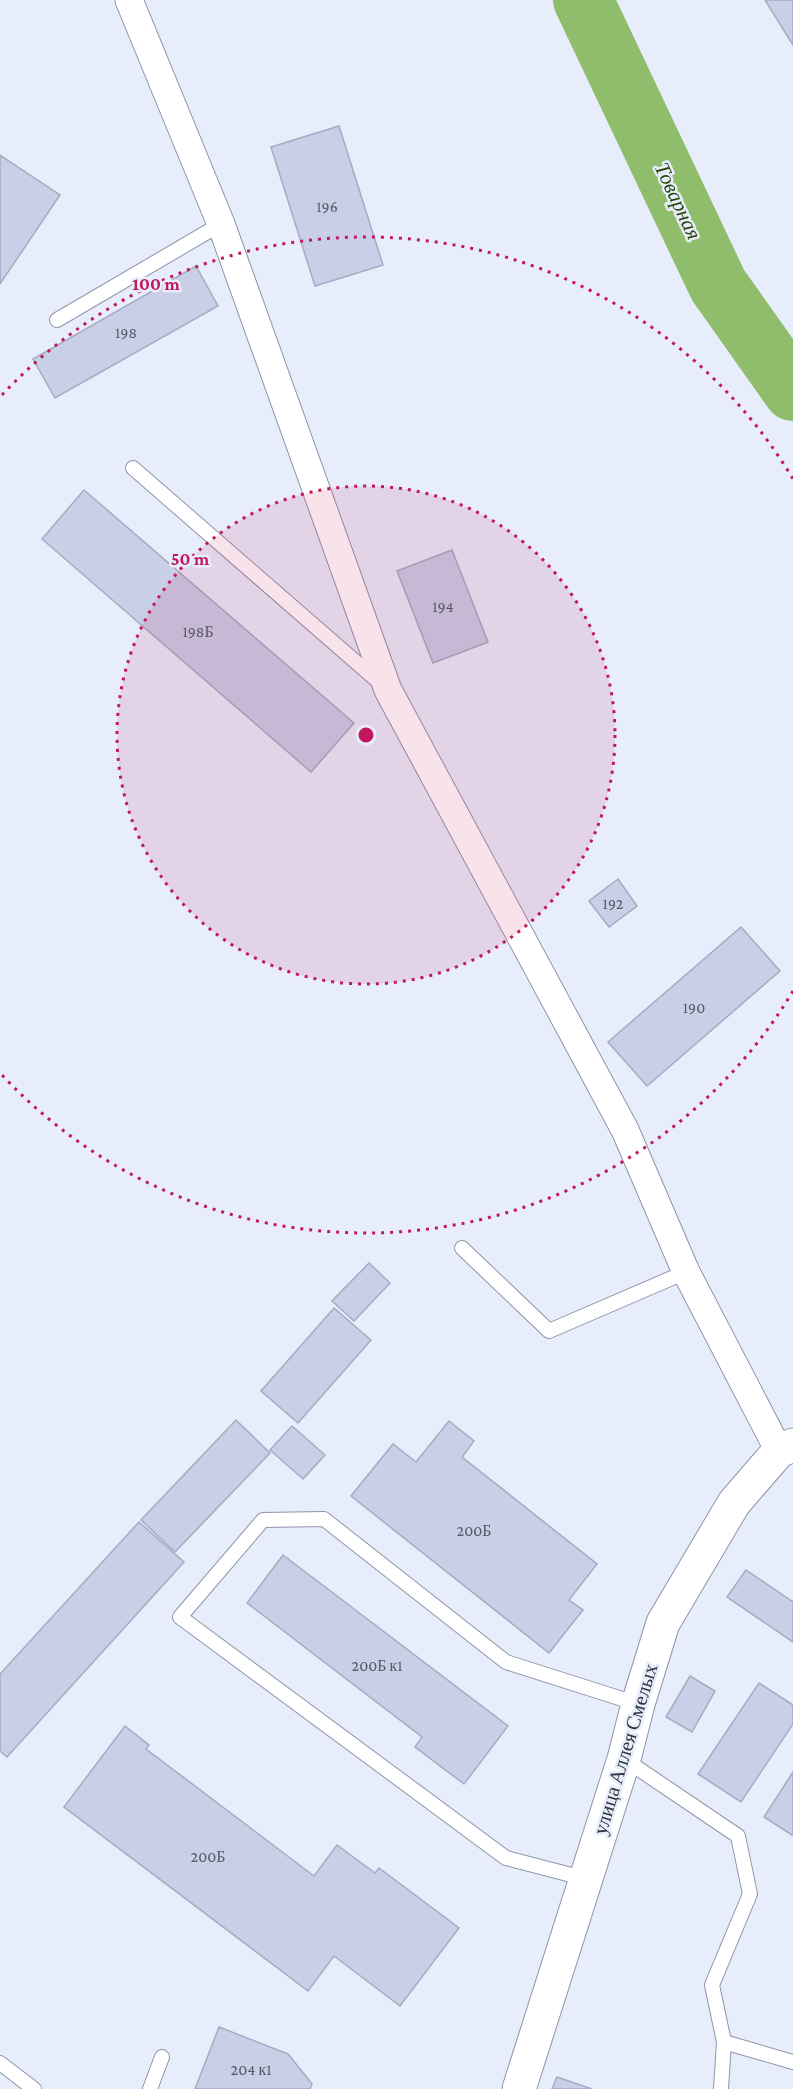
<svg xmlns="http://www.w3.org/2000/svg" width="793" height="2089" viewBox="0 0 793 2089" font-family="'Crimson Pro',serif">
	<style>
		.lines { fill: none; stroke-linecap: round; stroke-linejoin: round }
		.river { stroke: #90bd6b; stroke-width: 60 }
		.building { fill: #c8cfe6; stroke: #a4abc2; stroke-width: 1.5 }
		.service-casing { stroke: #8e95ab; stroke-width: 16 }
		.minor-casing { stroke: #8e95ab; stroke-width: 29 }
		.secondary-casing { stroke: #8e95ab; stroke-width: 35 }
		.service { stroke: #fff; stroke-width: 14 }
		.minor { stroke: #fff; stroke-width: 27 }
		.secondary { stroke: #fff; stroke-width: 33 }
		.ring { fill: none; stroke: #c2185b; stroke-width: 3; stroke-dasharray: 3 6 }
		.labels { text-anchor: middle; stroke-width: 5; stroke-linejoin: round; paint-order: stroke }
		.number-label { font-size: 16px; fill: #565a66 }
		.street-label { font-size: 20px; fill: #30333c; stroke: #e8edfb }
		.water-label { font-size: 21px; font-style: italic; fill: #274407; stroke: #e8edfb }
		.centre { fill: #c2185b; stroke: #e8edfb; stroke-width: 3 }
		.ring-label { font-size: 18px; text-anchor: middle; font-weight: bold; fill: #c2185b; stroke: #e8edfb; stroke-width: 5; stroke-linejoin: round; paint-order: stroke }
	</style>
	<rect width="100%" height="100%" fill="#e8edfb"/>
	<g class="lines">
		<!-- river -->
		<polyline class="river" points="583,0 718,285 793,391"/>
	</g>
	<!-- building -->
	<g class="building">
		<polygon points="765,0 793,0 793,45"/>
		<polygon points="339,126 383,265 315,286 271,147"/>
		<polygon points="0,155 60,195 0,284"/>
		<polygon points="196,266 218,306 55,398 33,359"/>
		<polygon points="84,490 354,723 311,772 42,539"/>
		<polygon points="452,550 488,642 433,663 397,571"/>
		<polygon points="618,879 637,906 609,927 589,901"/>
		<polygon points="741,927 780,971 647,1086 608,1042"/>
		<polygon points="369,1263 390,1283 354,1321 332,1301"/>
		<polygon points="334,1308 371,1340 298,1423 261,1391"/>
		<polygon points="236,1420 270,1453 175,1552 141,1520"/>
		<polygon points="449,1421 474,1441 462,1457 597,1564 569,1600 583,1610 549,1653 351,1496 393,1444 416,1462"/>
		<polygon points="292,1426 325,1455 303,1479 270,1450"/>
		<polygon points="139,1522 184,1562 7,1757 0,1751 0,1674"/>
		<polygon points="283,1555 508,1726 464,1784 415,1747 422,1737 247,1603"/>
		<polygon points="746,1570 793,1602 793,1642 727,1597"/>
		<polygon points="690,1676 715,1691 692,1732 666,1717"/>
		<polygon points="759,1683 793,1705 793,1724 741,1802 698,1774"/>
		<polygon points="125,1726 149,1745 146,1749 314,1876 337,1845 375,1873 379,1868 459,1928 400,2006 334,1956 308,1991 64,1807"/>
		<polygon points="793,1772 793,1834 792,1835 764,1817"/>
		<polygon points="219,2027 288,2054 312,2084 310,2089 195,2089"/>
		<polygon points="557,2077 592,2089 552,2089"/>
	</g>
	<g class="lines">
		<defs>
			<g id="service">
				<polyline points="57,320 221,224"/>
				<polyline points="133,468 380,683"/>
				<polyline points="462,1248 549,1331 686,1272"/>
				<polyline points="624,1759 738,1836 750,1894 712,1985 724,2042 793,2062"/>
				<polyline points="586,1876 579,1877 506,1858 180,1617 263,1520 324,1519 506,1662 638,1704"/>
				<polyline points="0,2063 34,2089"/>
				<polyline points="150,2089 162,2057"/>
				<polyline points="721,2089 724,2042"/>
			</g>
			<polyline id="minor" points="129,0 221,224 388,690 625,1130 686,1272 779,1451"/>
			<polyline id="secondary" points="519,2089 624,1759 638,1704 663,1623 734,1503 779,1451 793,1445"/>
		</defs>
		<!-- service casing -->
		<use href="#service" class="service-casing"/>
		<!-- minor casing -->
		<use href="#minor" class="minor-casing"/>
		<!-- secondary casing -->
		<use href="#secondary" class="secondary-casing"/>
		<!-- service -->
		<use href="#service" class="service"/>
		<!-- minor -->
		<use href="#minor" class="minor"/>
		<!-- secondary -->
		<use href="#secondary" class="secondary"/>
	</g>
	<!-- distance rings -->
	<circle cx="366" cy="735" r="249" fill="#c2185b" fill-opacity=".12"/>
	<g class="ring">
		<circle cx="366" cy="735" r="249"/>
		<path d="M793 991A498 498 0 0 1 2 1075M2 395A498 498 0 0 1 793 479"/>
	</g>
	<g class="labels">
		<!-- number labels -->
		<g class="number-label">
			<text x="327" y="212">196</text>
			<text x="126" y="338">198</text>
			<text x="443" y="612">194</text>
			<text x="198" y="637">198Б</text>
			<text x="613" y="909">192</text>
			<text x="694" y="1013">190</text>
			<text x="474" y="1536">200Б</text>
			<text x="377" y="1671">200Б к1</text>
			<text x="208" y="1862">200Б</text>
			<text x="251" y="2075">204 к1</text>
		</g>
		<!-- street labels -->
		<g class="street-label">
			<text transform="translate(625 1749) rotate(-73)" y="7">улица Аллея Смелых</text>
		</g>
		<!-- water labels -->
		<g class="water-label">
			<text transform="translate(678 201) rotate(65)" y="7">Товарная</text>
		</g>
	</g>
	<circle cx="366" cy="735" r="9" class="centre"/>
	<g class="ring-label">
		<text x="156" y="290">100 m</text>
		<text x="190" y="565">50 m</text>
	</g>
</svg>
